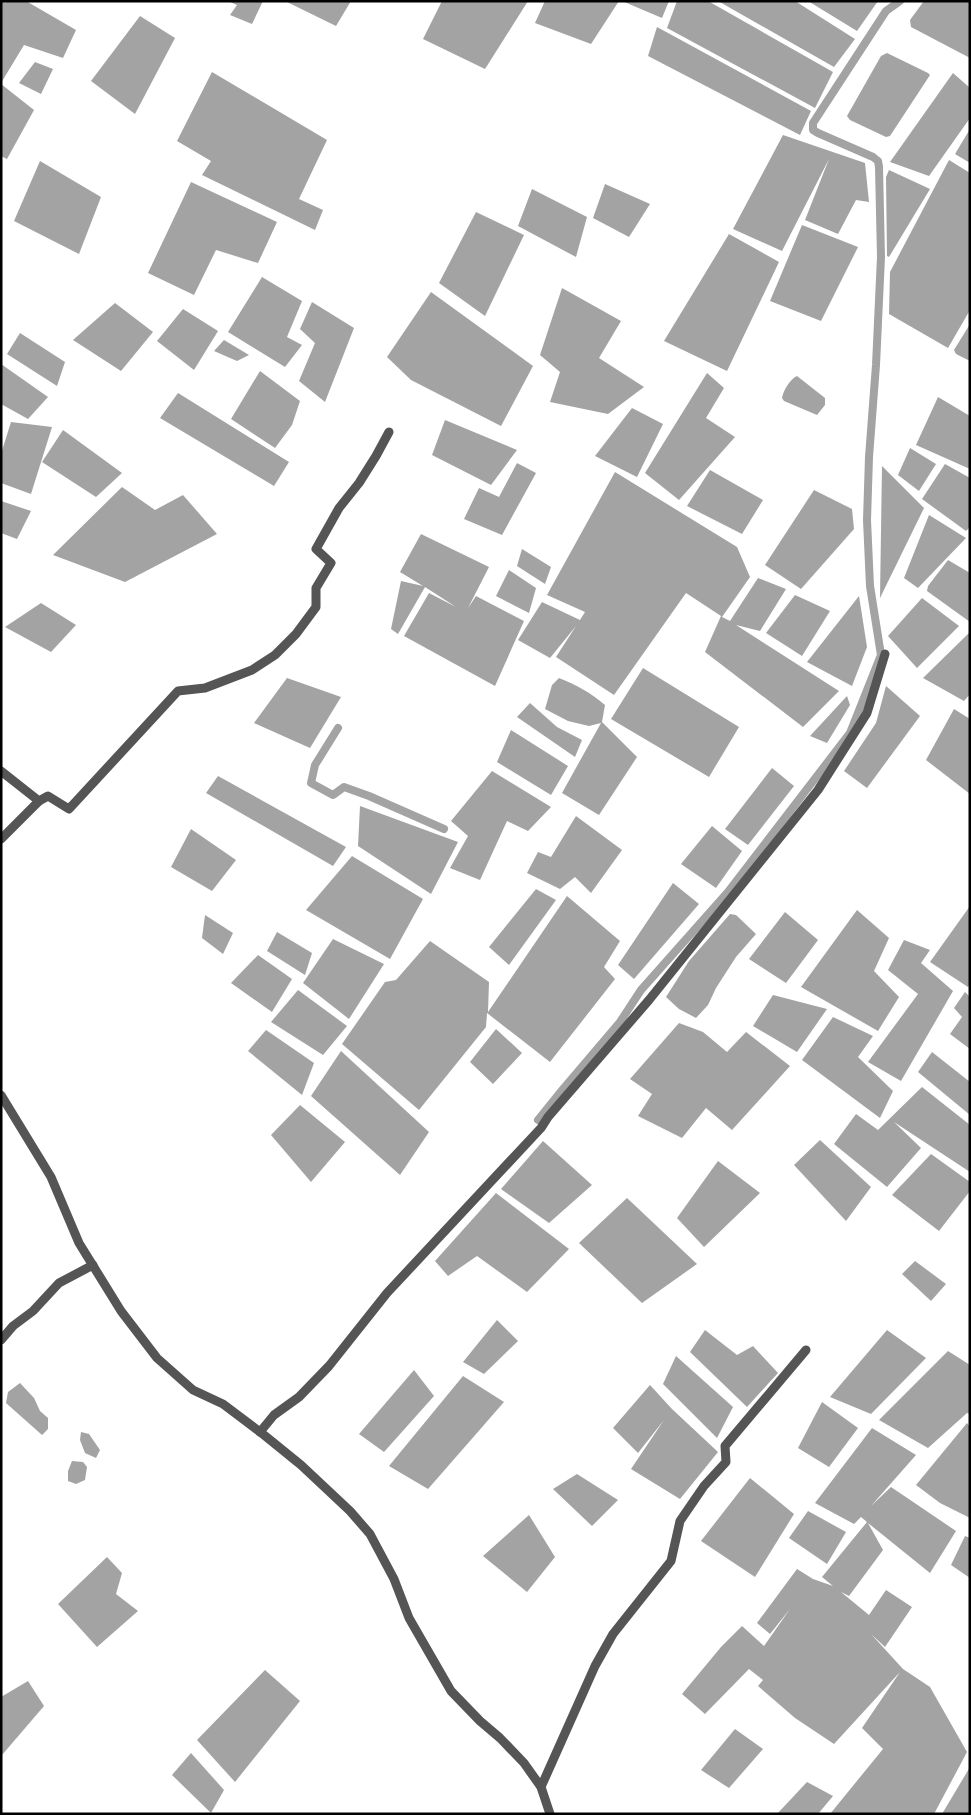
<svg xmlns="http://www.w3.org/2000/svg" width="971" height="1815" viewBox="0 0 971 1815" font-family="Mulish,sans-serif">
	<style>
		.water { fill: #a3a3a3 }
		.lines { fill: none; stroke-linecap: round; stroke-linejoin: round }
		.canal { stroke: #a3a3a3; stroke-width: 8 }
		.minor { stroke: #555; stroke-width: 9 }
	</style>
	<rect width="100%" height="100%" fill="#fff"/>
	<!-- water -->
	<g class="water">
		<polygon points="1,1 6,1 5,4 7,1 26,1 76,30 63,58 24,45 1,83"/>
		<polygon points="228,1 263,1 252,24 230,15 237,5"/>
		<polygon points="285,1 351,1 336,26"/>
		<polygon points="442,1 528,1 485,69 423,39"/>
		<polygon points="545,1 619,1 591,44 535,23"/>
		<polygon points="622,1 669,1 662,18"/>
		<polygon points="677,1 708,1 833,72 815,108 667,28"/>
		<polygon points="718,1 795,1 855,39 834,67"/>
		<polygon points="808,1 878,1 857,31"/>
		<polygon points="924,1 970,1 970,58 911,27 910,20"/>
		<polygon points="140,16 175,38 135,114 91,81"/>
		<polygon points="657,27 811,111 800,135 648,56"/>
		<polygon points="887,53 928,73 930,75 890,136 886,137 850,120 847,116 881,56"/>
		<polygon points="35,62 53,69 41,94 19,83"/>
		<polygon points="212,72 327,140 299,199 323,210 315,230 202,175 211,161 177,141"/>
		<polygon points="953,73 970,88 970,118 929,176 890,162"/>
		<polygon points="1,84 34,110 7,159 1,156"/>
		<polygon points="970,129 970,163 955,154"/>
		<polygon points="783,135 865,163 869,202 856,200 838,234 805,220 829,159 782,251 733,229"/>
		<polygon points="949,160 970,173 970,310 948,348 889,314 890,272"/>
		<polygon points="40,161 101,197 79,254 14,221"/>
		<polygon points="889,170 930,189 889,257 887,256 886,177"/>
		<polygon points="191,182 277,222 258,263 216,250 194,295 148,273"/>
		<polygon points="605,184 650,204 629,237 593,218"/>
		<polygon points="532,189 587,217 576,257 518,226"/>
		<polygon points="476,212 524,235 485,316 439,283"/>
		<polygon points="802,225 858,247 821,321 770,301"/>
		<polygon points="729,234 779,262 727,371 664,341"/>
		<polygon points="262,277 302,301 287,337 302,345 285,367 228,332"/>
		<polygon points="562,288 621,321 599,358 644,387 608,414 550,402 560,372 540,355"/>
		<polygon points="431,292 533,366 501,426 411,380 387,357"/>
		<polygon points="312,302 354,328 325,402 299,381 315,343 300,329"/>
		<polygon points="115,303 153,332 121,371 73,340"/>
		<polygon points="183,309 218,331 194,370 157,341"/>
		<polygon points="970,324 970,361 956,354 954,350"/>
		<polygon points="20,333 65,362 57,386 7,354"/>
		<polygon points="224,340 249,355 237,361 214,351"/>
		<polygon points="1,364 48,397 28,419 1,404"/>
		<polygon points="260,371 300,401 292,425 275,448 231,419"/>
		<polygon points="707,373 724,388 706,418 735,437 679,500 645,473"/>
		<path d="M797,376L825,398V405L817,415L784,401L782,398C783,391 790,379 797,376Z"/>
		<polygon points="178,393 289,462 274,486 160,418"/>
		<polygon points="938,397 970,416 970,469 916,445"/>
		<polygon points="632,408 663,424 637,477 595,456"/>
		<polygon points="445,420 517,450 491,485 432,455"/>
		<polygon points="11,422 52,427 31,494 1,483 1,454"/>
		<polygon points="63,430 122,473 96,497 42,462"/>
		<polygon points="910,448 936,464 919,491 898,475"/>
		<polygon points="517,463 536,473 502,535 464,519 479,488 499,497"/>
		<polygon points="945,464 970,478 970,527 966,531 922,499"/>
		<polygon points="882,466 924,508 880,598"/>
		<polygon points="710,470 763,500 742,534 687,506"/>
		<polygon points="615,472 737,547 750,577 722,617 730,621 758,578 786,589 760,631 736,625 839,691 803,727 705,652 721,616 686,593 614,695 556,657 576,626 550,658 518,640 542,602 580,620 585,612 547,595"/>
		<polygon points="122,487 155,510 183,495 217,534 125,582 53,555"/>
		<polygon points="814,490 852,509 854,529 801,589 765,565"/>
		<polygon points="1,501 31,511 17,539 1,533"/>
		<polygon points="929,515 966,538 918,588 904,578"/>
		<polygon points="421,534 489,567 468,608 476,596 524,621 495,686 404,636 429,593 456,607 425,587 398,634 391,629 401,581 423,586 400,572"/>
		<polygon points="522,549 551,567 545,584 517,566"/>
		<polygon points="948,560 970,573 970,622 927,591 928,586"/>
		<polygon points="509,570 536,588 529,613 496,596"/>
		<polygon points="795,595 830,611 802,656 766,633"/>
		<polygon points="859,596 867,647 852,686 807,662"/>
		<polygon points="922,598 959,626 917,668 888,636"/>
		<polygon points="41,603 76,625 51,652 5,627"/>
		<polygon points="970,632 970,694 964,701 923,678"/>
		<polygon points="643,668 739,727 709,777 611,719"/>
		<polygon points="287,678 341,697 310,748 254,723"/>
		<path d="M559,678C577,685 591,693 605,705L602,722L637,757L599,815L562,793L601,723L589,726L568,721L545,709L552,685Z"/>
		<polygon points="886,686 920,716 867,788 844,771 876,723"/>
		<polygon points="847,696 850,705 827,743 810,736"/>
		<polygon points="530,703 557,727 582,740 575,757 517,717"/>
		<polygon points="954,709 970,719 970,794 926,760"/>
		<polygon points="511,730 568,766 551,795 497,762"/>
		<polygon points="772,768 794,786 748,845 725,829"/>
		<polygon points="492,771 551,807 528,831 507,821 480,880 450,868 468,836 451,821"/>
		<polygon points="218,776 346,847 333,866 206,793"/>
		<polygon points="360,806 458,842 431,894 358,846"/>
		<polygon points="576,816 622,850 591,893 575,877 560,889 527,873 538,852 551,857"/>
		<polygon points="712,826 742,851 716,888 681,864"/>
		<polygon points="191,829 236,860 212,891 171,867"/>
		<polygon points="352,856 423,899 390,959 306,910"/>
		<polygon points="673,883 699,904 634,979 618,965"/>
		<polygon points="536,889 556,900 509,965 489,947"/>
		<polygon points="567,896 620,941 604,967 615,979 550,1062 487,1013 486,1027 419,1110 342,1044 385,982 396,980 430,941 489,982 488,1012"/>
		<polygon points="970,906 970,984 968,987 930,962"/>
		<polygon points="857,910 889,938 874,971 899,997 878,1031 801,987"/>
		<polygon points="785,912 818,940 786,983 749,959"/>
		<polygon points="730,914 736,915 756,934 736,957 716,988 708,1005 696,1018 679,1009 666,997 689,961"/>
		<polygon points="205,915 233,933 223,954 202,938"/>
		<polygon points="277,932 312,953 305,975 267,951"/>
		<polygon points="333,939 384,964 349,1019 303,983"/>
		<polygon points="904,940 930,950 921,963 953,991 901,1081 868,1062 918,994 888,970"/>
		<polygon points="258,955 292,979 272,1012 231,983"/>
		<polygon points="298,990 347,1026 323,1055 271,1022"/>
		<polygon points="965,992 970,997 970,1049 950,1034 962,1017 954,1008"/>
		<polygon points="773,995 827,1009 797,1052 753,1026"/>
		<polygon points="833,1017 873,1036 858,1057 893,1091 880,1118 802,1060"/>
		<polygon points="679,1023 703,1032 727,1052 746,1032 790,1066 732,1130 706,1108 682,1138 638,1116 652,1094 630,1079"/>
		<polygon points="496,1029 522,1053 493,1084 470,1062"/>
		<polygon points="266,1030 314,1063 302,1095 248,1051"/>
		<polygon points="341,1051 429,1132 400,1175 311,1096"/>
		<polygon points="932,1052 970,1082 970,1115 918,1072"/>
		<polygon points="922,1087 970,1125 970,1172 894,1122 921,1148 887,1187 834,1144 856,1114 878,1130"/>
		<polygon points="300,1105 345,1142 311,1182 271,1135"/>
		<polygon points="820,1140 871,1187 846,1221 794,1165"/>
		<polygon points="543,1141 592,1185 549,1223 501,1189"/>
		<polygon points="931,1154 970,1182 970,1191 939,1231 892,1195"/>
		<polygon points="718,1161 760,1193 704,1247 677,1218"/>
		<polygon points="496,1193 569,1249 527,1292 477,1256 448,1276 435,1261"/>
		<polygon points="627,1198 697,1264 642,1303 579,1243"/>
		<polygon points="915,1261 946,1284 931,1301 902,1274"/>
		<polygon points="497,1320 518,1341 484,1374 463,1362"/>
		<polygon points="705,1330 737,1355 753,1346 778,1373 747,1407 690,1352"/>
		<polygon points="887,1330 926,1358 871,1414 830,1397"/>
		<polygon points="948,1351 970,1365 970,1414 967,1413 928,1448 879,1420"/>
		<polygon points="676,1356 733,1407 717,1438 663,1384"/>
		<polygon points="414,1370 434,1396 384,1452 359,1434"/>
		<polygon points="463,1376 504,1402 428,1489 389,1466"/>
		<polygon points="20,1383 34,1398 40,1411 48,1418 48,1429 42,1435 6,1403 8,1392"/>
		<polygon points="650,1385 672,1409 718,1452 680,1499 631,1469 664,1420 638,1453 613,1428"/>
		<polygon points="822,1402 858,1428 829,1467 798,1448"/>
		<polygon points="967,1423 970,1427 970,1518 940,1503 916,1485"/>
		<polygon points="872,1428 916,1455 871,1506 891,1487 956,1531 930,1573 868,1523 883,1550 849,1596 841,1592 869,1615 886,1590 912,1607 885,1647 871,1634 903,1669 930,1687 967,1752 934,1814 830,1814 883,1749 862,1728 900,1672 834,1744 795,1718 758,1686 763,1680 749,1669 705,1714 682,1694 721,1647 742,1626 764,1646 790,1609 770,1634 757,1623 797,1569 813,1579 833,1586 822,1577 867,1522 861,1517 854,1524 815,1503"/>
		<polygon points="81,1432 89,1434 100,1450 96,1458 85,1453 80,1440"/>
		<polygon points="72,1461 83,1462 87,1467 85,1480 76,1484 68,1481 68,1471"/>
		<polygon points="577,1474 618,1500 592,1526 553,1489"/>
		<polygon points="750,1478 794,1514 755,1577 701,1541"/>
		<polygon points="808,1511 846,1532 827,1564 789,1538"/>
		<polygon points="529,1515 555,1557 527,1592 483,1556"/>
		<polygon points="965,1536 970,1538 970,1578 951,1565"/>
		<polygon points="107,1557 122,1573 116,1594 138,1611 97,1647 58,1604"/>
		<polygon points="265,1670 300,1701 235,1782 197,1740"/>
		<polygon points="28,1681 44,1706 2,1755 1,1697"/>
		<polygon points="735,1729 763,1749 729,1788 701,1770"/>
		<polygon points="191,1753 224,1790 211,1813 172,1775"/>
		<polygon points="970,1767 970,1814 942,1814"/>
		<polygon points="807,1782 833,1796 818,1814 777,1814"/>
	</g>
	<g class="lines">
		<!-- canal -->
		<g class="canal">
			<polyline points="338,728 315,765 311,783 333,795 344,787 369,796 444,829"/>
			<polyline points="538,1120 563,1089 620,1022 641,990 728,892 850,733 881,655 870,586 867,520 869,457 876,365 881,257 879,167 878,161 873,157 818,133 813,130 813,123 886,11 900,1"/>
		</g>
		<!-- minor -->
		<g class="minor">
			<polyline points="1,771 39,801 48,796 69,809 178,691 205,688 252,670 275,655 296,634 316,607 316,588 331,563 316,549 339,508 359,483 376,456 389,432"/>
			<polyline points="1,839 39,801"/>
			<polyline points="1,1095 51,1177 79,1243 121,1311 157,1358 193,1390 223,1404 264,1435 301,1465 350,1511 370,1534 394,1579 409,1618 451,1691 480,1721 500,1738 524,1763 541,1787 550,1814"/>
			<polyline points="1,1340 13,1326 33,1311 59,1283 93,1265"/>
			<polyline points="260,1432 274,1415 299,1397 329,1366 387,1293 541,1128 548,1117 649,1000 818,790 867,713 885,654"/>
			<polyline points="541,1787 595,1666 613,1634 671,1561 680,1521 704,1486 726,1462 725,1446 806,1350"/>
		</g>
	</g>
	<!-- border -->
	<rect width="971" height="1815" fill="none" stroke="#000000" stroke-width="5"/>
</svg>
